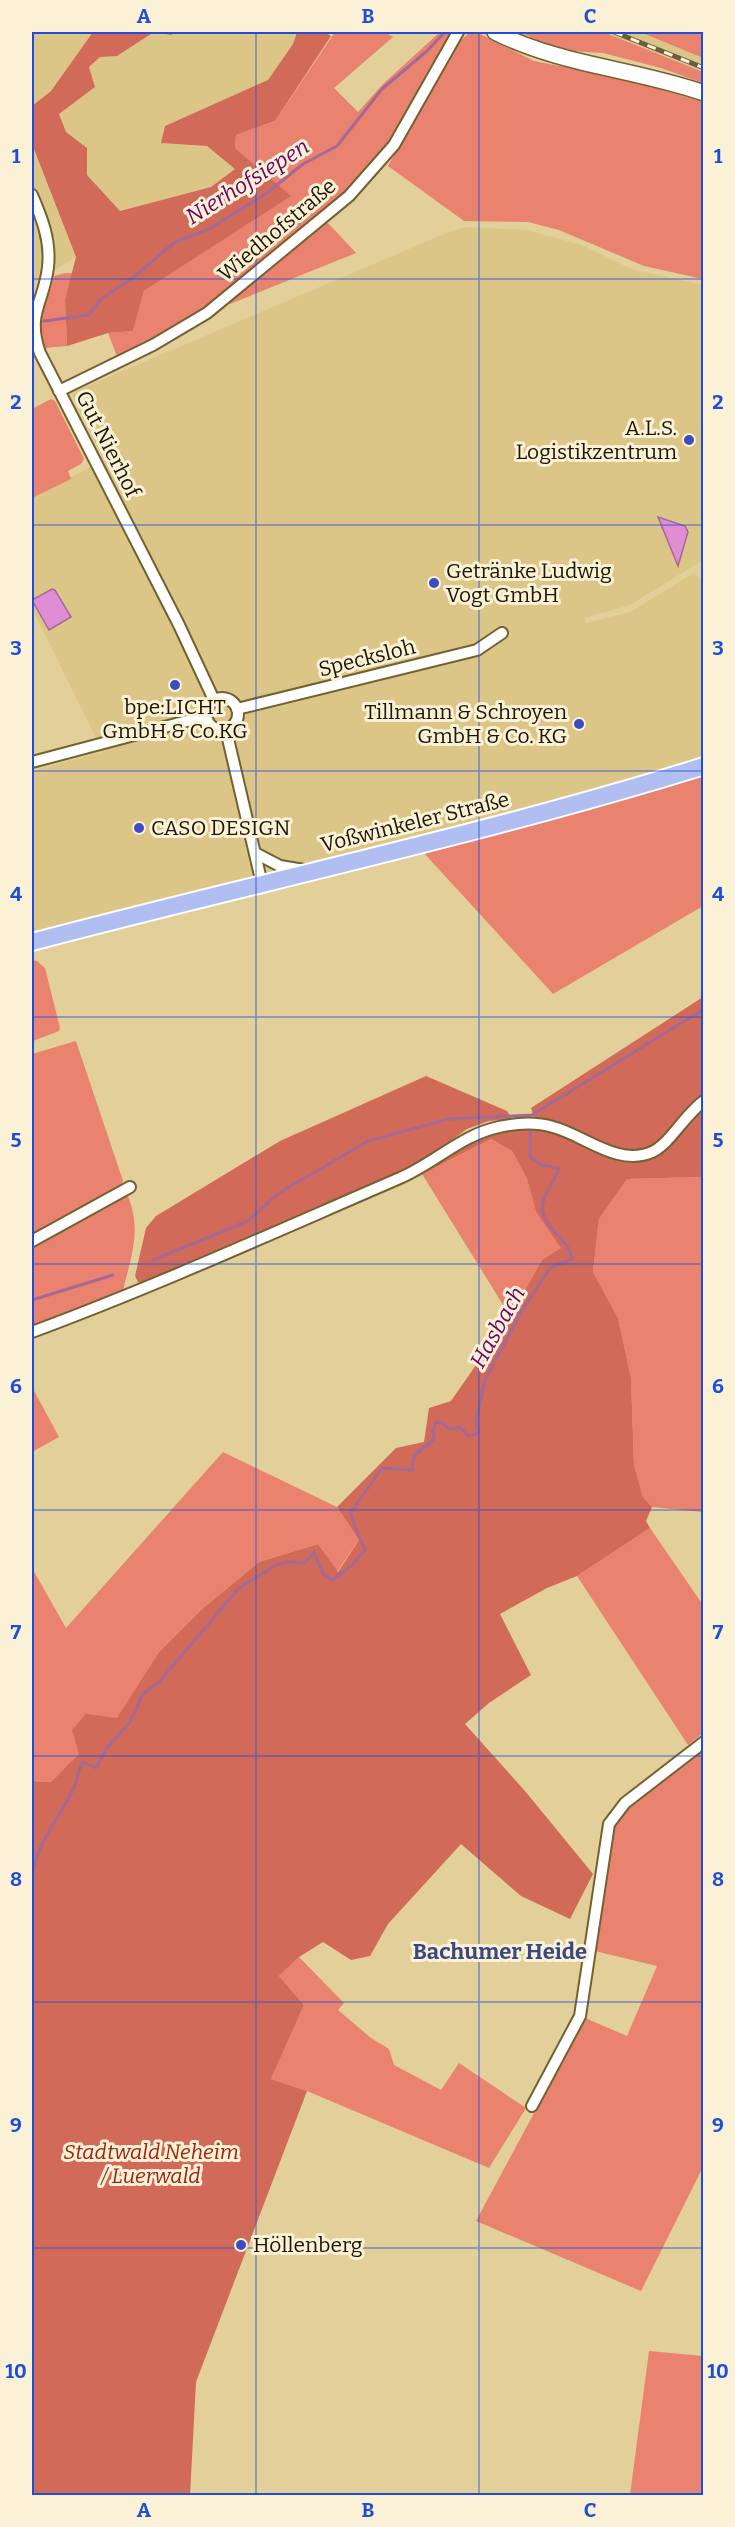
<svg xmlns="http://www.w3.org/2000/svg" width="735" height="2527" viewBox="0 0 735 2527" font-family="Bitter,serif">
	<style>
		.built { fill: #dbc688 }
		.green { fill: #e98370 }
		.forest { fill: #d16a58 }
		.water { fill: #df8dd4; stroke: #a56995; stroke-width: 1.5 }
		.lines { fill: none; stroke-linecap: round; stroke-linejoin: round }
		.stream { stroke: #a56995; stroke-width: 3 }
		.street-casing { stroke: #73622f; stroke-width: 14 }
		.secondary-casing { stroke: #73622f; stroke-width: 18 }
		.primary-casing { stroke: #fff; stroke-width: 20 }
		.street { stroke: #fff; stroke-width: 10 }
		.secondary { stroke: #fff; stroke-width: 15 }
		.primary { stroke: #b1bef1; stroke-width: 16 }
		.rail-casing { stroke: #695d3c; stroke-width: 5 }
		.rail { stroke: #faf1d6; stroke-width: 3; stroke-dasharray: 9; stroke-linecap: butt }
		.grid { fill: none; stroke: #1d4ed8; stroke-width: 1.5; stroke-opacity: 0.55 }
		.poi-dot { fill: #3c4cc0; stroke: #faf1d6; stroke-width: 2 }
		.labels { text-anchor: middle; stroke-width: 6; stroke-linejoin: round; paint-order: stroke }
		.street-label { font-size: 21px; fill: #1d1602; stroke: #faf1d6 }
		.poi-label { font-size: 21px; fill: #1d1602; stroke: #faf1d6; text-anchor: start }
		.park-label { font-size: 21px; font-style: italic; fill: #9f210e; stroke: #faf1d6 }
		.water-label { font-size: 22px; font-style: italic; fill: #6b0264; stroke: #faf1d6 }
		.neighbourhood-label { font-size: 22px; font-weight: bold; fill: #394782; stroke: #faf1d6 }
		.neatline { fill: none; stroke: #1d4ed8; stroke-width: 2 }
		.grid-label { font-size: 20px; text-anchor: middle; font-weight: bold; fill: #1d4ed8 }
	</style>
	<rect width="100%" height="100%" fill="#e2cf99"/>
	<!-- built -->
	<g class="built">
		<polygon points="32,32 93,32 51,91 32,106"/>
		<polygon points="154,32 171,35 176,32 297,32 293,44 268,80 165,126 161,143 207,146 235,169 211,187 120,211 87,175 87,148 66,132 59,114 95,87 89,67 100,57 117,56"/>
		<polygon points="603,32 640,32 703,58 703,72"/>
		<polygon points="32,144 76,257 32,284"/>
		<polygon points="466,227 526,230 582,245 631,269 703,285 703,560 630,605 584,618 586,623 630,612 694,573 703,582 703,759 567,798 32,934 32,771 103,752 32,608 32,498 104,460 71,393 449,232"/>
	</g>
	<!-- green -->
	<g class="green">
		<polygon points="335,32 385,32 393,37 334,88 358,112 383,84 440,32 451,32 449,40 390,143 347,192 199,315 118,359 108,333 133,331 144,291 290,196 235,148 236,135 275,121"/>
		<polygon points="470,32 476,32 534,61 617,77 703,102 703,279 644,266 559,230 528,222 464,221 388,166 456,45"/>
		<polygon points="520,32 603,32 703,72 703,83 661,68 603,53 558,50"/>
		<polygon points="640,32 703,32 703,58"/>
		<polygon points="327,222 356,253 230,304 229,302"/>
		<path d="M65,273H72L65,299L67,346L44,348C33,314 48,305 54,276Z"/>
		<polygon points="51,399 55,401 84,459 81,464 68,471 71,479 32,498 32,409"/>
		<polygon points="703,774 703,906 553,994 423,852"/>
		<polygon points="32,960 37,961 45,968 60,1028 59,1031 33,1041"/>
		<polygon points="76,1041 123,1181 120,1187 32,1236 32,1054"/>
		<polygon points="491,1139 512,1151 527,1179 536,1212 562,1248 542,1260 510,1316 422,1174"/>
		<polygon points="703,1177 703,1512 652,1507 643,1497 634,1465 631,1378 618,1318 593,1272 599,1219 627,1179"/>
		<path d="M120,1196H128C142,1232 131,1255 123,1291L32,1328V1244Z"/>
		<polygon points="32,1387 59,1437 32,1452"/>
		<polygon points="223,1452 337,1507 359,1540 337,1572 318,1544 259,1562 202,1609 159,1652 117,1719 51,1782 32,1781 32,1568 66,1628"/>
		<polygon points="650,1528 703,1605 703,1733 688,1745 577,1576"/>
		<polygon points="703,1746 703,2167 641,2291 476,2221 585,2018 627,2036 657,1966 595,1951 614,1823 629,1803"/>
		<polygon points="299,1957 344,2003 338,2010 371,2038 389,2049 394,2065 441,2090 459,2063 526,2108 489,2168 307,2091 271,2079 304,2005 279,1976"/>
		<polygon points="649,2351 703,2356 703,2495 630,2495"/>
	</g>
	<!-- forest -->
	<g class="forest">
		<polygon points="93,32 176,32 171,35 154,32 117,56 100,57 89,67 95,87 59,114 66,132 87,148 87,175 120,211 211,187 235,169 207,146 161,143 165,126 268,80 293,44 297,32 324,32 331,36 275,121 236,135 235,148 291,196 144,291 133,331 108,333 67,346 65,299 76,257 32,144 32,106 51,91"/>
		<polygon points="703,997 703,1177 627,1179 599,1219 593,1272 618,1318 631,1378 634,1465 643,1497 652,1507 646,1521 650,1528 577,1576 547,1588 500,1614 531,1675 489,1703 465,1724 525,1791 593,1874 570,1919 521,1896 461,1844 388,1924 370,1956 351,1960 323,1942 299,1957 279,1976 304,2005 271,2079 307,2091 196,2382 190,2495 32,2495 32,1781 51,1782 79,1754 72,1730 86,1714 117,1718 159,1652 202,1609 259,1562 318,1544 338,1572 359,1540 337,1507 396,1448 424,1442 429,1408 451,1401 510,1316 542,1260 561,1248 536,1212 527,1179 512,1151 491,1139 422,1174 472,1138 492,1131 537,1126 531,1108"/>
		<polygon points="426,1076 507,1111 512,1119 489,1121 467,1129 417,1165 144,1284 138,1282 135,1276 146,1228 156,1216 280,1141"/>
	</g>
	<!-- water -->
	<g class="water">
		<polygon points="658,517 685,526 688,532 678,566"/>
		<polygon points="52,589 55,590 71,617 49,630 32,600"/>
	</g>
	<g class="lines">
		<!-- stream -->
		<g class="stream">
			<polyline points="44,321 89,315 101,299 134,277 175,242 209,229 267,193 303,164 337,146 382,89 427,51 445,32"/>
			<polyline points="153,1260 248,1221 279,1193 368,1141 449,1119 532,1115 704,1009"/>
			<polyline points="32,1300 113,1275"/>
			<path d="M32,1879C35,1842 61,1818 75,1785C79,1777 77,1770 83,1762L96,1768L106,1749L130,1722L143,1694L160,1681L238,1589L276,1565L289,1562L305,1563L314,1552L323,1574L332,1580L351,1566L365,1550L354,1525L351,1512L382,1468L412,1470L414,1456L434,1439L433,1430L436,1422L442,1423L450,1429L460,1427L468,1436L478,1433L476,1421L485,1380L521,1312L550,1268L572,1259C569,1237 538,1227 543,1202C546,1190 556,1180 559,1168L541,1165L530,1157V1127"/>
		</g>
		<defs>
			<g id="street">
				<path d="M32,195C42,218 51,241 48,267C44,303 26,313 40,353L179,625L214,700"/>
				<polyline points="59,391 153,345 207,313 349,196 394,145 458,32"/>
				<circle cx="222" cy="714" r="16"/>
				<polyline points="237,709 477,650 502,633"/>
				<polyline points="226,730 262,884"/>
				<polyline points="32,762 206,716"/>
				<polyline points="255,853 280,866 304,870"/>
				<polyline points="32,1241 130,1187"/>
				<path d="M32,1332C156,1286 277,1231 400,1178C435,1163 461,1135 499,1127C517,1123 536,1122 553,1127C584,1135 618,1167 652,1152C670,1144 685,1114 704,1101"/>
				<polyline points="532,2106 580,2016 609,1824 625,1803 704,1742"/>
			</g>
			<path id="secondary" d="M495,32C560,65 635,69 704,93"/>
			<path id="primary" d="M32,942C255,883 482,835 704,766"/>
		</defs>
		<!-- street casing -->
		<use href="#street" class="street-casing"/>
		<!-- secondary casing -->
		<use href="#secondary" class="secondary-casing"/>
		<!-- primary casing -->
		<use href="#primary" class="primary-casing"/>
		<!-- street -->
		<use href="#street" class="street"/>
		<!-- secondary -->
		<use href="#secondary" class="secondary"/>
		<!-- primary -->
		<use href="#primary" class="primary"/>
		<defs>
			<polyline id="rail" points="614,32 704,68"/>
		</defs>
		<!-- rail casing -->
		<use href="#rail" class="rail-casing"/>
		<!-- rail -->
		<use href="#rail" class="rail"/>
	</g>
	<!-- grid -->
	<path class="grid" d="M256,32V2496M479,32V2496M32,279H704M32,525H704M32,771H704M32,1017H704M32,1264H704M32,1510H704M32,1756H704M32,2002H704M32,2248H704"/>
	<!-- markers -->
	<g class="poi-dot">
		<circle cx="689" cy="440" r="6"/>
		<circle cx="434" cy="583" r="6"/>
		<circle cx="175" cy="685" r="6"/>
		<circle cx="579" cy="724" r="6"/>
		<circle cx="139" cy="828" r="6"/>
		<circle cx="241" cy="2245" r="6"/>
	</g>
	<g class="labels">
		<!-- street labels -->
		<g class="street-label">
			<text transform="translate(277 230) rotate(-40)" y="7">Wiedhofstraße</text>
			<text transform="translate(108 444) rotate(63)" y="7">Gut Nierhof</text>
			<text transform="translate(367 658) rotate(-14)" y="7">Specksloh</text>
			<text transform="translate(415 822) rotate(-14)" y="7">Voßwinkeler Straße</text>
		</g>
		<!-- poi labels -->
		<g class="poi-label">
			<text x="677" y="435" text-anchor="end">A.L.S.<tspan x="677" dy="24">Logistikzentrum</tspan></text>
			<text x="446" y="578">Getränke Ludwig<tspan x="446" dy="24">Vogt GmbH</tspan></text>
			<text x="175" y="714" text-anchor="middle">bpe:LICHT<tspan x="175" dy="24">GmbH &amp; Co.KG</tspan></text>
			<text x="567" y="719" text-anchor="end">Tillmann &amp; Schroyen<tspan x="567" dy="24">GmbH &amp; Co. KG</tspan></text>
			<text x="151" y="835">CASO DESIGN</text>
			<text x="253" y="2252">Höllenberg</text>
		</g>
		<!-- park labels -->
		<g class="park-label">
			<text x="151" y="2159">Stadtwald Neheim<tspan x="151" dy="24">/ Luerwald</tspan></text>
		</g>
		<!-- water labels -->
		<g class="water-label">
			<text transform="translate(247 181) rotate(-32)" y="8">Nierhofsiepen</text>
			<text transform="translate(497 1327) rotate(-61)" y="8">Hasbach</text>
		</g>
		<!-- neighbourhood labels -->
		<g class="neighbourhood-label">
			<text x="500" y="1959">Bachumer Heide</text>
		</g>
	</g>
	<!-- border -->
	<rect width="735" height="2527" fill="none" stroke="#faf1d6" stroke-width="66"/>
	<rect x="33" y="33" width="669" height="2461" class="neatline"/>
	<g class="grid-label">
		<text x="144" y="23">A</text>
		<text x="368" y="23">B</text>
		<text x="590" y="23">C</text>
		<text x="16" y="163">1</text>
		<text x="718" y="163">1</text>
		<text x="16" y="409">2</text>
		<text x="718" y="409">2</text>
		<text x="16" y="655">3</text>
		<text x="718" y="655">3</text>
		<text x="16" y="901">4</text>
		<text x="718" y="901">4</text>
		<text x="16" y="1147">5</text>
		<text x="718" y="1147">5</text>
		<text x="16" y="1393">6</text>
		<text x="718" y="1393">6</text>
		<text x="16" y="1639">7</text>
		<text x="718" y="1639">7</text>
		<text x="16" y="1886">8</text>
		<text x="718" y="1886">8</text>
		<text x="16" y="2132">9</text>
		<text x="718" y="2132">9</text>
		<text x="16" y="2378">10</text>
		<text x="718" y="2378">10</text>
		<text x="144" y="2517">A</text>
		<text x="368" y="2517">B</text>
		<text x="590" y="2517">C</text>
	</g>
</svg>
